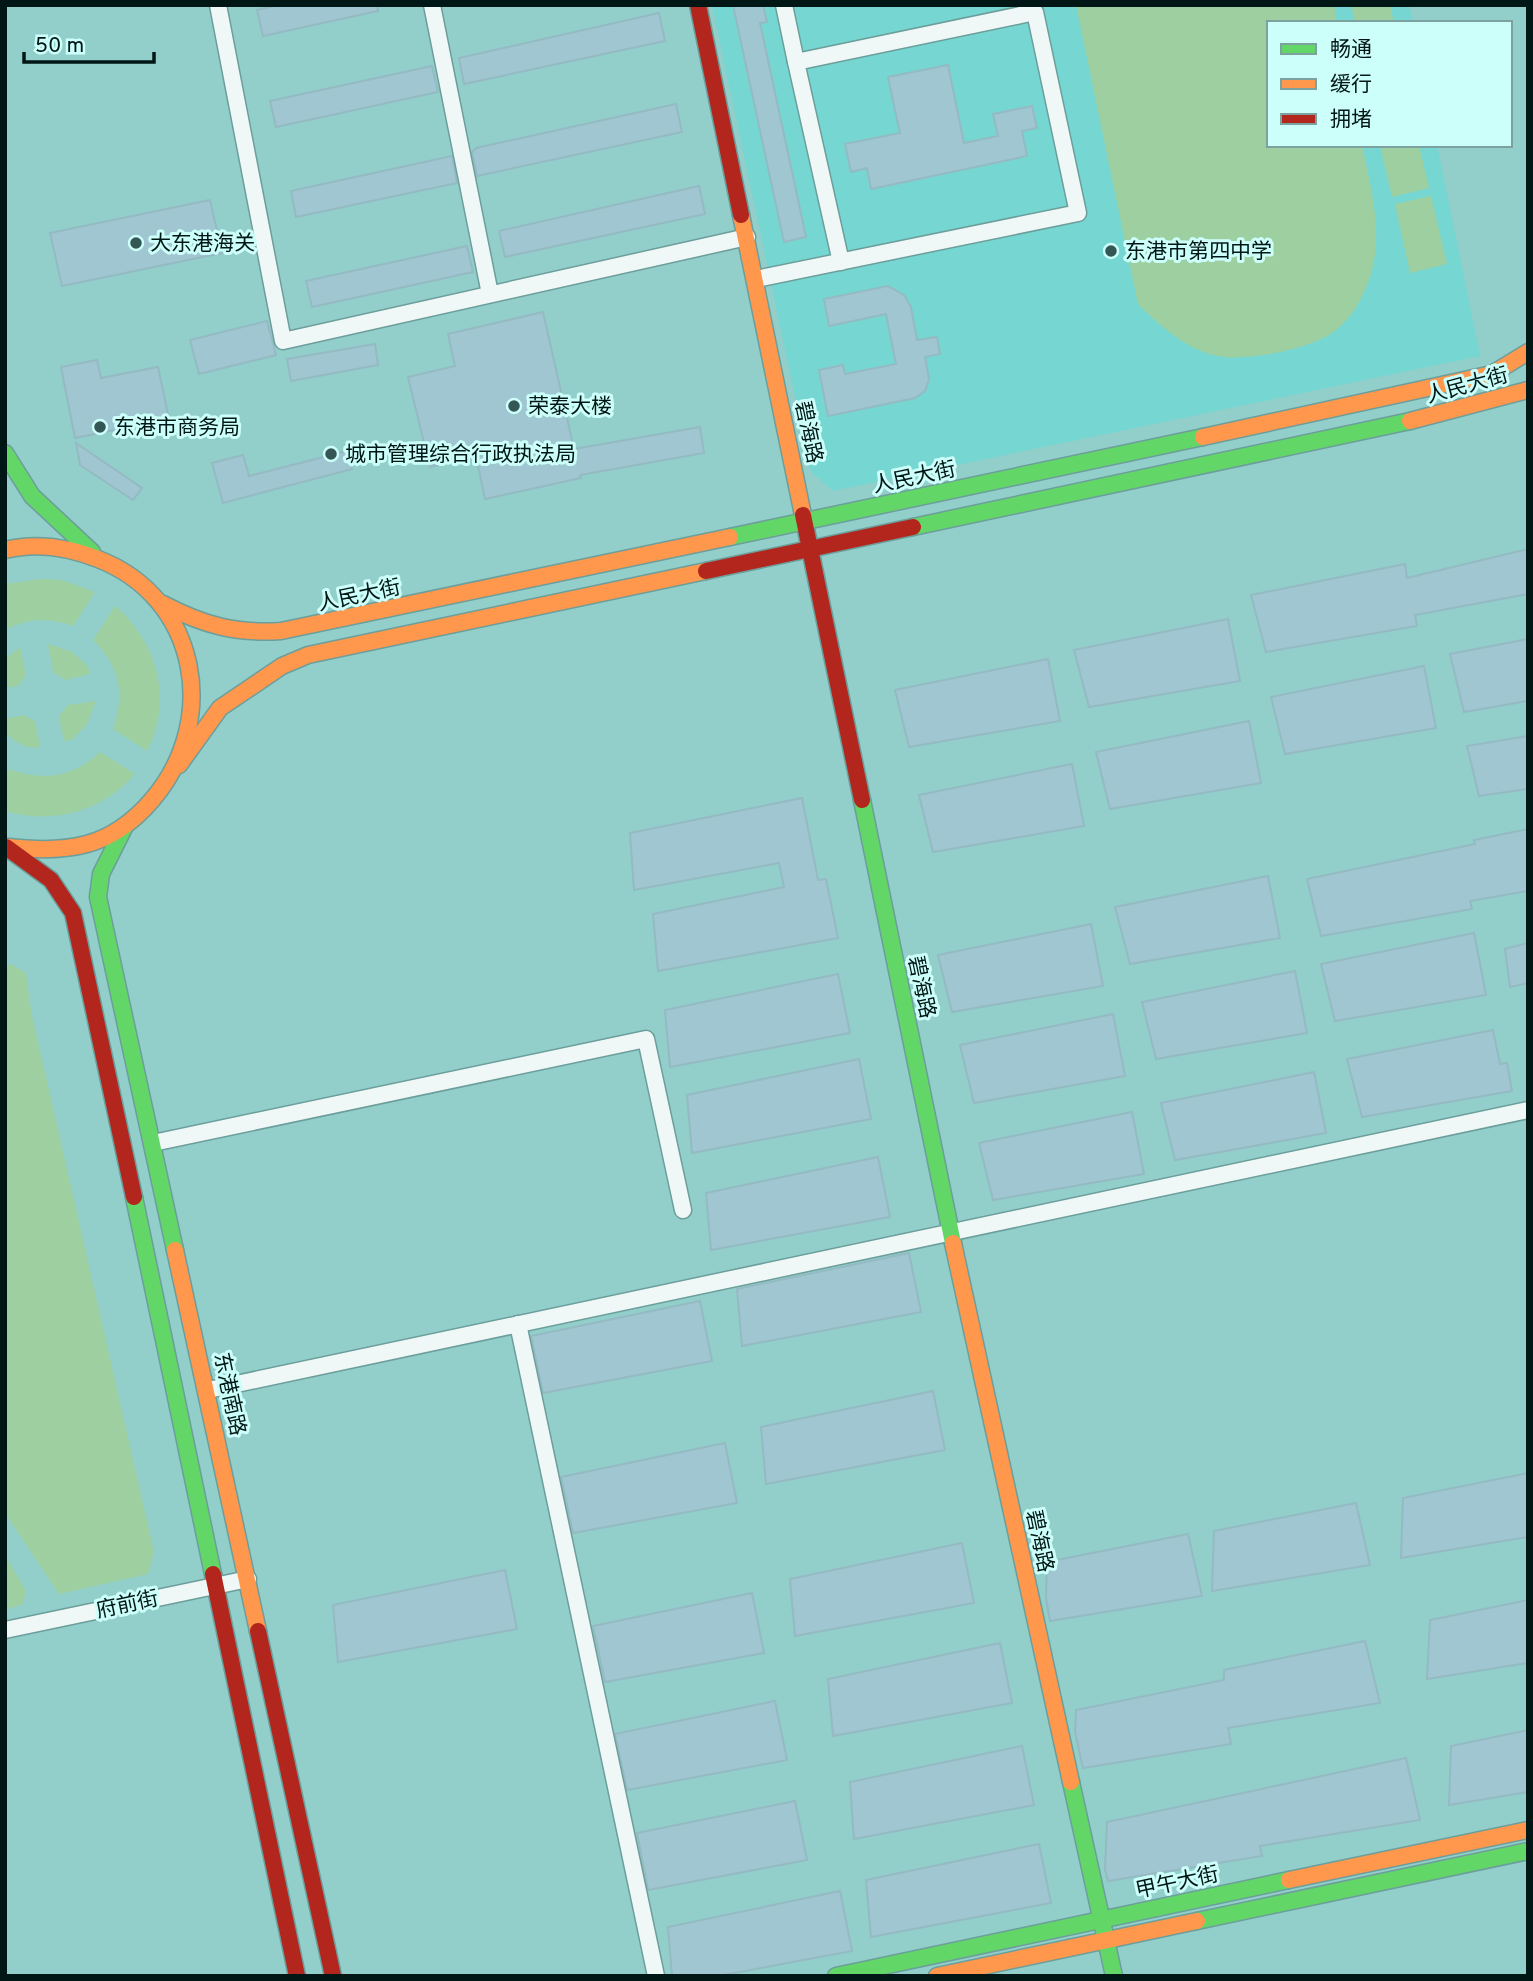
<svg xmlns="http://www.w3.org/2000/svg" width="1533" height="1981" viewBox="0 0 1533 1981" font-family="Overpass,'Noto Sans SC',sans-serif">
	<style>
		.built { fill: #76d6d1 }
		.green { fill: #9dcfa0 }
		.building { fill: #a0c6d1; stroke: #94bac3; stroke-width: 2 }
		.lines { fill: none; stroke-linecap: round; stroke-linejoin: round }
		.street-casing { stroke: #6c9e9b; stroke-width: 19 }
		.fast-casing { stroke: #6c9e9b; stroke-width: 19 }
		.slow-casing { stroke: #6c9e9b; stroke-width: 19 }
		.jam-casing { stroke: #6c9e9b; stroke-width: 19 }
		.street { stroke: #eff8f7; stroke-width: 16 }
		.fast { stroke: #63d668; stroke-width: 16 }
		.slow { stroke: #ff974d; stroke-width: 16 }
		.jam { stroke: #b3261e; stroke-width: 16 }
		.poi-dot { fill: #345755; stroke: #ccfefa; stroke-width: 2.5 }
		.labels { text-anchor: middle; stroke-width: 6; stroke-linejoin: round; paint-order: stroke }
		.poi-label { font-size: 21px; fill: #011716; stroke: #ccfefa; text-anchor: start }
		.street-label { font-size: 21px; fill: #011716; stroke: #ccfefa }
	</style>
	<rect width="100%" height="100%" fill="#92ceca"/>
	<!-- built -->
	<polygon class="built" points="712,5 1409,5 1413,23 1269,23 1269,145 1437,145 1480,356 833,491 811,472"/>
	<!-- green -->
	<g class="green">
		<path d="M1076,5H1334L1337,23H1269V145H1362C1371,189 1384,233 1370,277C1362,299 1352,319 1332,333C1309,349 1245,362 1218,356C1187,350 1160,326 1138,304Z"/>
		<polygon points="1351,5 1390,5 1394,23 1355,23"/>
		<polygon points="1380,145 1419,145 1429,188 1392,197"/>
		<polygon points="1431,196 1447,264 1410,273 1395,204"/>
		<path d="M41,579L62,580L95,592L73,626C49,617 28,618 5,630V584Z"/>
		<path d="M115,606C157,641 174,701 147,751L113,729C125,694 120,666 93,640Z"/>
		<polygon points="48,644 72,652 88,666 90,674 65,680 53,672"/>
		<polygon points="20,647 26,675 18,686 5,688 5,659"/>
		<polygon points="96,701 87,724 72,740 64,741 59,716 68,705"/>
		<path d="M23,715L35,721L40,747C27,750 14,742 5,732V719Z"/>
		<path d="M100,752L135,774C102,812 52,825 5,811V777L10,769C44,782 73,777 100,752Z"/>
		<polygon points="11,964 26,973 31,1011 154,1552 148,1574 59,1594 5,1513 5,967"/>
		<polygon points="5,1555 26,1591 23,1604 5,1610"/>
	</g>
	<!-- building -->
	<g class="building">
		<polygon points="278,5 377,5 378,11 263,36 257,10"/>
		<polygon points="733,5 763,5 767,22 760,23 806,237 784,242"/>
		<polygon points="659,13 665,41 464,84 459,58"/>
		<polygon points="948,65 964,143 998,136 993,114 1032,106 1037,128 1022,131 1027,156 871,189 867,168 851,172 845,144 900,133 888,77"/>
		<polygon points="432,66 438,92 276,127 270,101"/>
		<polygon points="676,104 682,132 477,176 472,152 476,148"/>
		<polygon points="452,156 457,183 296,217 291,191"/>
		<polygon points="699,186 705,214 505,257 499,231"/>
		<polygon points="210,200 222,253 62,286 50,233"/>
		<polygon points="467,246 473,272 312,307 306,281"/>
		<polygon points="888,286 904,295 911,307 917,340 937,337 940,354 925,357 929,379 925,391 915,398 828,416 819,370 843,365 845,374 896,364 886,314 829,326 824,299"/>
		<polygon points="543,312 574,449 700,427 704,453 580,475 581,478 485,499 476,456 430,467 408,377 455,366 448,334"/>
		<polygon points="267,321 276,355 199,374 190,340"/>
		<polygon points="375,344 378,365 291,381 287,359"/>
		<polygon points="97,360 101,378 158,367 169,419 75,438 61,367"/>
		<polygon points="76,443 142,488 133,500 80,465"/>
		<polygon points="347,451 352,469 223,503 212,463 243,455 249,476"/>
		<polygon points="1528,549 1528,594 1415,615 1417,626 1266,652 1251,595 1405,564 1407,578"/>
		<polygon points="1228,619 1240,681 1089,707 1074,650"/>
		<polygon points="1528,639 1528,701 1464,712 1450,654"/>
		<polygon points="1048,659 1060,721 909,747 895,690"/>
		<polygon points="1424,666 1436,728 1285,754 1271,697"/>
		<polygon points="1249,721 1261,783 1110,809 1096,752"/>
		<polygon points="1528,736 1528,789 1479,796 1467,746"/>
		<polygon points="1072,764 1084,826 933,852 919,795"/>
		<polygon points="802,798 818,880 826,879 838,938 658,971 653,914 784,887 779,863 634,890 630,833"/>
		<polygon points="1528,829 1528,891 1470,901 1472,909 1321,936 1307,879 1475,844 1474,840"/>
		<polygon points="1268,876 1280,938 1130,964 1115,907"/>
		<polygon points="1091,924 1103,986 952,1012 938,955"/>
		<polygon points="1474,933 1486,995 1335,1021 1321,964"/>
		<polygon points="1528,943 1528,983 1510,987 1505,949"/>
		<polygon points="1295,971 1307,1033 1156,1059 1142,1002"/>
		<polygon points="838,974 850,1033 670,1067 665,1010"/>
		<polygon points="1113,1014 1125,1076 974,1103 960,1045"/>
		<polygon points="1493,1030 1500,1064 1507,1063 1512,1091 1362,1117 1347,1059"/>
		<polygon points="859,1059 871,1119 692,1153 687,1095"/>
		<polygon points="1314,1072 1326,1133 1175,1160 1161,1103"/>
		<polygon points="1132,1112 1144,1174 993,1200 979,1143"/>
		<polygon points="878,1157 890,1217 711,1250 706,1193"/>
		<polygon points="909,1253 921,1312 742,1346 737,1289"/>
		<polygon points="700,1301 712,1361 543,1393 531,1336"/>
		<polygon points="933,1391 945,1450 766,1484 761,1427"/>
		<polygon points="725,1443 737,1503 573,1533 561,1477"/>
		<polygon points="1528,1473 1528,1537 1401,1558 1403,1498"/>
		<polygon points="1356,1503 1370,1565 1212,1591 1214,1531"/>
		<polygon points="1188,1534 1202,1596 1050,1621 1046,1598 1047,1562"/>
		<polygon points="962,1543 974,1603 795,1636 790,1579"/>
		<polygon points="505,1570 517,1629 338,1662 333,1605"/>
		<polygon points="752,1593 764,1653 605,1682 593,1626"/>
		<polygon points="1528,1600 1528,1663 1427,1679 1430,1620"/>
		<polygon points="1365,1641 1380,1703 1228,1728 1231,1744 1083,1768 1075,1732 1076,1710 1224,1680 1224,1670"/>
		<polygon points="1000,1643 1012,1703 833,1736 828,1679"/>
		<polygon points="775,1701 787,1760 627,1790 615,1734"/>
		<polygon points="1528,1730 1528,1792 1449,1805 1451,1746"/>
		<polygon points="1022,1746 1034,1805 854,1839 850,1782"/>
		<polygon points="1406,1758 1420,1820 1260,1846 1262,1856 1108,1881 1105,1869 1107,1822"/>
		<polygon points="795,1801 807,1860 648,1890 637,1833"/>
		<polygon points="1039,1844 1051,1903 871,1937 866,1880"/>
		<polygon points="840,1891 852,1951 718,1976 672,1976 668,1927"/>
	</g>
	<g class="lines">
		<defs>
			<g id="street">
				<polyline points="218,5 283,341 747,237"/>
				<polyline points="432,5 490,294"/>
				<polyline points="784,5 796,62"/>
				<polyline points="756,279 1078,213 1035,12 796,62 841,262"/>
				<polyline points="153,1143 646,1039 683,1210"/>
				<polyline points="518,1324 656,1976"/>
				<polyline points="208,1390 1528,1110"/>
				<polyline points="5,1630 248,1579"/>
			</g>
			<g id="fast">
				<polyline points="5,453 32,496 92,552"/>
				<polyline points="913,527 1410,421"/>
				<polyline points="730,537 1203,437"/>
				<polyline points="862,800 953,1243"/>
				<polyline points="125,826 101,874 98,897 175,1250"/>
				<polyline points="134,1197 213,1574"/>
				<polyline points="1071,1782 1114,1976"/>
				<polyline points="1197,1921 1528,1851"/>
				<polyline points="836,1976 1289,1880"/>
			</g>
			<g id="slow">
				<polyline points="741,215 803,515"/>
				<polyline points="1410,421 1528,390"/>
				<polyline points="1203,437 1492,374 1528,352"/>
				<path d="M5,550C37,542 68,547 98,559C199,598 220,721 152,800C135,820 112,837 87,844C61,851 34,850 8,847"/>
				<path d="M163,604C203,625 236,634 281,631L730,537"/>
				<polyline points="179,765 220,708 282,666 308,655 706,571"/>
				<polyline points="953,1243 1071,1782"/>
				<polyline points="175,1250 258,1631"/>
				<polyline points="1289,1880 1528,1830"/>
				<polyline points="937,1976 1197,1921"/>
			</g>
			<g id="jam">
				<polyline points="698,5 741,215"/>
				<polyline points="803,515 862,800"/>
				<polyline points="706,571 913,527"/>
				<polyline points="6,847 51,880 73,913 134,1197"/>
				<polyline points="213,1574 297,1976"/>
				<polyline points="258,1631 333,1976"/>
			</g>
		</defs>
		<!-- street casing -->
		<use href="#street" class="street-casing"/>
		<!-- fast casing -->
		<use href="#fast" class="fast-casing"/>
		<!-- slow casing -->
		<use href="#slow" class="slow-casing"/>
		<!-- jam casing -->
		<use href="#jam" class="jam-casing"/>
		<!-- street -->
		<use href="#street" class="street"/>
		<!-- fast -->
		<use href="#fast" class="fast"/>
		<!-- slow -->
		<use href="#slow" class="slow"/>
		<!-- jam -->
		<use href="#jam" class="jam"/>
	</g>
	<!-- markers -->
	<g class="poi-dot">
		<circle cx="136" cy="243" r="7"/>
		<circle cx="1111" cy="251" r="7"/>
		<circle cx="514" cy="406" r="7"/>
		<circle cx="100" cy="427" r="7"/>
		<circle cx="331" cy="454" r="7"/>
	</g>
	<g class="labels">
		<!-- poi labels -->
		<g class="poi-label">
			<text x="150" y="250">大东港海关</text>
			<text x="1125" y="258">东港市第四中学</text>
			<text x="528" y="413">荣泰大楼</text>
			<text x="114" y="434">东港市商务局</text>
			<text x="345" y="461">城市管理综合行政执法局</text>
		</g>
		<!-- street labels -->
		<g class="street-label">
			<text transform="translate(1467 385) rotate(-15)" y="7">人民大街</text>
			<text transform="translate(809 432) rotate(78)" y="7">碧海路</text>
			<text transform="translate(914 477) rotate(-12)" y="7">人民大街</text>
			<text transform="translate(359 595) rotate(-12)" y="7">人民大街</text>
			<text transform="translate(922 987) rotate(78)" y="7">碧海路</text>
			<text transform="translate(230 1394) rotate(78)" y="7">东港南路</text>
			<text transform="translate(1040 1541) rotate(78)" y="7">碧海路</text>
			<text transform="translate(127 1604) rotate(-12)" y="7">府前街</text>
			<text transform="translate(1177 1882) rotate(-12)" y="7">甲午大街</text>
		</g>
	</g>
	<!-- border -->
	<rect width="1533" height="1981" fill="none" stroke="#011716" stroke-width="14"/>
	<!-- legend -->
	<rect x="1267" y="21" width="245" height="126" fill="#ccfefa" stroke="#7ba29f" stroke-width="2"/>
	<rect x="1281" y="44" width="35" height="10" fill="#63d668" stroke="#7ba29f" stroke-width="2"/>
	<text x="1330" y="56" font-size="21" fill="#011716">畅通</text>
	<rect x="1281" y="79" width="35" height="10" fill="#ff974d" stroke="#7ba29f" stroke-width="2"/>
	<text x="1330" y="91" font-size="21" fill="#011716">缓行</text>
	<rect x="1281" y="114" width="35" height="10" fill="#b3261e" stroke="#7ba29f" stroke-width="2"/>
	<text x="1330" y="126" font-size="21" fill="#011716">拥堵</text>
	<!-- scale -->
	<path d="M24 52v10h130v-10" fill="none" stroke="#011716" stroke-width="3.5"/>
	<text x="35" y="52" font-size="21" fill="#011716" stroke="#ccfefa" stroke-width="5" paint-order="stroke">50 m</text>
</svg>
